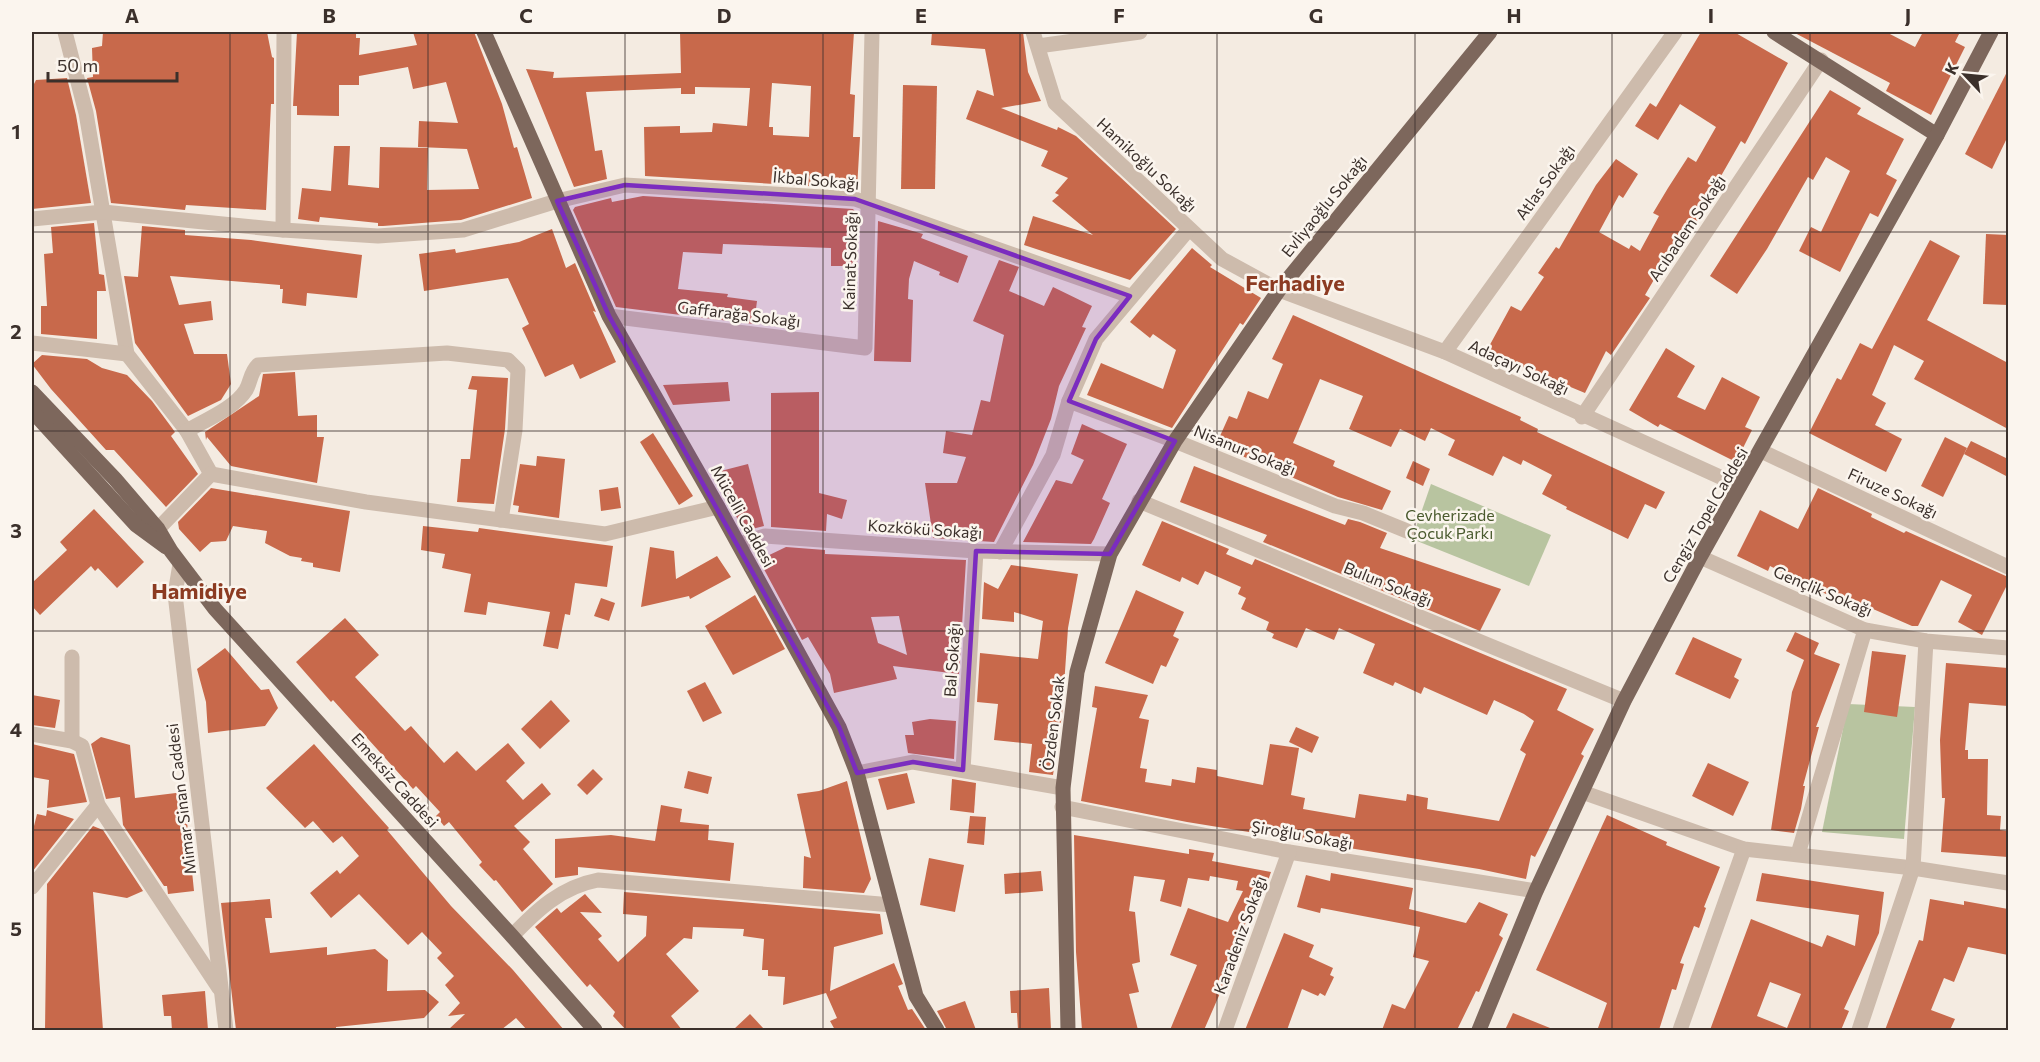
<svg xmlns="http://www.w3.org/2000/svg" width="2040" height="1062" viewBox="0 0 2040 1062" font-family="Commissioner,sans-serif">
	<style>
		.green { fill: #b8c4a0 }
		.building { fill: #c8694b; fill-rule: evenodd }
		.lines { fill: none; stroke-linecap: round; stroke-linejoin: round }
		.minor { stroke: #cdbbac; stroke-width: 15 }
		.major { stroke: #7d675c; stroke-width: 15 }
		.marked { fill: #7b2cbf; fill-opacity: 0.2; stroke: #7b2cbf; stroke-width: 4.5; stroke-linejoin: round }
		.grid { fill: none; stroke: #3b302b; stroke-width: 1.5; stroke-opacity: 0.55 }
		.labels { text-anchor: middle; stroke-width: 5; stroke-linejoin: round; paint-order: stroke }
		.street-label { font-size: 16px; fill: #3b302b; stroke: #fbf5ee }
		.park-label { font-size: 16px; fill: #4a5a2e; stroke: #fbf5ee }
		.district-label { font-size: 22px; font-weight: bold; fill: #8c3b22; stroke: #fbf5ee }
		.neatline { fill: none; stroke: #3b302b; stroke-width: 2 }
		.grid-label { font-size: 20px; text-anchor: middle; font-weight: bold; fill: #3b302b }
	</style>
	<rect width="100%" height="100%" fill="#f4ebe1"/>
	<!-- green -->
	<g class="green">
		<polygon points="1431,484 1551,535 1529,586 1412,539"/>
		<polygon points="1848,704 1915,707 1904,839 1822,832"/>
	</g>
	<!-- building -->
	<g class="building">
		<polygon points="103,32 267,32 272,57 274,58 274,104 271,104 266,210 186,205 185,210 111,203 96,111 87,78 93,77 92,48 102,46"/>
		<polygon points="297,32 356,32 356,38 360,38 359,55 417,45 413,32 474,32 502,104 514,148 517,147 532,198 461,220 383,226 378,226 378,223 320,217 319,222 298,219 302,188 331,191 334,146 350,146 348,185 379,188 380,147 428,148 427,190 479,189 467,149 418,147 419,121 458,123 446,82 413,89 408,67 359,76 359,85 339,85 339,116 297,115 297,106 293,106"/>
		<path d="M680,32L785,34L786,32H854L850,94L855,95L853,137H860L857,189L645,176L644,127L680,126V133L712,132L713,123L747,126L750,88L695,87V94H681V88L586,92L595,151L602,150L607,179L574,187L526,69L554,72L553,78L681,73ZM772,83L811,86L809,137L773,135V127H769Z"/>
		<polygon points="932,32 1023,32 1028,72 1041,101 1001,108 1057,130 1058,127 1076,136 1176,229 1130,280 1024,245 1033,216 1093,235 1052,201 1059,195 1055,193 1068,178 1041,166 1048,151 966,119 977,90 994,96 985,49 931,45"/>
		<polygon points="1701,32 1734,32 1788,63 1745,144 1741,141 1721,176 1726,180 1712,204 1709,202 1689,235 1684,232 1671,255 1669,254 1645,295 1650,298 1611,355 1606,351 1585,393 1486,352 1511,306 1521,311 1544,277 1538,273 1556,247 1559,249 1596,185 1616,159 1638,174 1623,198 1619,195 1599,232 1629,249 1631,245 1640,251 1659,216 1653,213 1668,188 1688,157 1696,162 1716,127 1680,104 1658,140 1635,126 1650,103 1656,107"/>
		<polygon points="1793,32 1886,32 1915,47 1923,32 1960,32 1955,42 1965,47 1931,115 1886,91 1890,83"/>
		<polygon points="2008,70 2008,136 1992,169 1965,154"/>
		<polygon points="67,78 76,115 91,203 32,209 32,88 36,80"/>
		<polygon points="903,85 937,86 935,189 901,189"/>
		<polygon points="1830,90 1861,108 1857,114 1904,139 1886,174 1897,180 1878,217 1870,213 1840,272 1799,251 1811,227 1821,232 1850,171 1826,157 1813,180 1808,177 1767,249 1737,294 1710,276"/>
		<polygon points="643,196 853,209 858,215 857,266 831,266 831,248 723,244 722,254 683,252 678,289 728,294 727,297 757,301 754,324 616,307 573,210 575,207 611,198 612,202"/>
		<polygon points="878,221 923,234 921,238 968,256 958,283 939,275 940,272 914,261 909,279 908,299 913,300 911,362 874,361"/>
		<polygon points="94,223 99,274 104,275 106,291 97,291 97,339 41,334 41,306 47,306 44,254 53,253 51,227"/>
		<polygon points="142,226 185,230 185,235 251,240 362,255 357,298 307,293 306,306 282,303 283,289 280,289 280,285 170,276 179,305 211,301 213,320 184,324 194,354 227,354 231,384 221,400 188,416 135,343 124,276 138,277"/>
		<polygon points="552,229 566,268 575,263 596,312 593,311 616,362 580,379 573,364 545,377 522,328 529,324 508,278 424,291 419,254 455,249 456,253 519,242"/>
		<polygon points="1986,234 2008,235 2008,305 1983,304"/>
		<polygon points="1930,240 1960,256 1927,320 2008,363 2008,429 1914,379 1924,361 1894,345 1872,395 1886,403 1875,425 1902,439 1886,472 1809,433 1837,378 1841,380 1860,343 1872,349"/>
		<polygon points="1192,248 1212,265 1210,267 1261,298 1243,325 1240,323 1172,428 1087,395 1101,363 1163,389 1176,350 1153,334 1150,338 1130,322"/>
		<polygon points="999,260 1019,267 1009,291 1044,306 1053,287 1092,306 1082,327 1086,328 1059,386 1051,419 1033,465 994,542 933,538 925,483 957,483 966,457 943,453 946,431 972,435 981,400 990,402 1004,335 973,321"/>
		<polygon points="1293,315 1521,417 1520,420 1538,429 1537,432 1665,492 1656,509 1645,504 1628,539 1566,509 1567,507 1542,494 1552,475 1523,460 1521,465 1503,456 1493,476 1448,455 1455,440 1431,428 1425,441 1400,429 1391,447 1349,429 1363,396 1320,379 1293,443 1335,461 1333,466 1391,491 1382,510 1338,497 1216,445 1229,416 1237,419 1248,391 1268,399 1283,364 1272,359"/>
		<polygon points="1666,348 1695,366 1677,397 1705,410 1722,377 1760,397 1745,427 1752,430 1736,462 1660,424 1658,427 1629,410"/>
		<polygon points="42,355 87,359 102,368 127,375 152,401 175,432 171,436 198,474 166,507 114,450 106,450 51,389 32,364"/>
		<polygon points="295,372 298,416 317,415 317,437 324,437 317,483 231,466 207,437 206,440 205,432 259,396 263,374"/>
		<polygon points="472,376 508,378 505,429 494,504 457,502 461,459 470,459 477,390 468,389"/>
		<polygon points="728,382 730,401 673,405 663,385"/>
		<polygon points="819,392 819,493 847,500 842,519 827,514 826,531 771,527 771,393"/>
		<polygon points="1082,424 1127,444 1102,499 1110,503 1094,539 1091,544 1023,542 1056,480 1072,484 1084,460 1071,454"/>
		<polygon points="653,433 693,496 679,505 640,442"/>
		<polygon points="1945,437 1967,448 1943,497 1921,486"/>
		<polygon points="1971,441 2008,459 2008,477 1964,454"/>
		<polygon points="537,456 565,459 559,518 518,512 519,506 513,505 520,464 536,466"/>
		<polygon points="1413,461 1430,469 1423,486 1406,478"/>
		<polygon points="748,464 764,526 744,531 713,473"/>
		<polygon points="1194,466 1345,525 1348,519 1360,522 1387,533 1380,548 1501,589 1480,631 1263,542 1267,535 1180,502"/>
		<polygon points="618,487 621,508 601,511 599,490"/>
		<polygon points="211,488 350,511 340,572 313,567 313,563 301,561 302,558 290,556 265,543 267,531 233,526 226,541 211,542 200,552 179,529 178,522"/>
		<polygon points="1818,488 1872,514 1871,517 1904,533 1906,531 2008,577 2008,583 1982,635 1958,622 1972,595 1941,580 1918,626 1912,626 1841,595 1838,600 1770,566 1768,571 1737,556 1760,510 1798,529"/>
		<polygon points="94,509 144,562 117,588 98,568 95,571 91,566 40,615 32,606 32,583 67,550 60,542"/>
		<polygon points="1162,521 1229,549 1226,554 1252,565 1255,559 1567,689 1557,710 1594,729 1581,754 1584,756 1544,839 1535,857 1531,855 1526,879 1479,869 1187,822 1081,801 1097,708 1092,707 1095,686 1148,695 1139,718 1149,720 1140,768 1147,769 1145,782 1171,786 1172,779 1195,783 1197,767 1217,770 1217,776 1263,785 1270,744 1299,748 1291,795 1305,798 1303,809 1355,818 1359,794 1406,801 1407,794 1428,798 1427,809 1499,821 1526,754 1520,750 1534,721 1524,714 1494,700 1487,715 1424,687 1421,694 1395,682 1393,686 1363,673 1375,644 1339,628 1334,640 1306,628 1297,648 1272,638 1274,634 1266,630 1269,622 1241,609 1246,598 1238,594 1241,587 1205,571 1198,585 1182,577 1180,582 1142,565"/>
		<polygon points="423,526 478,532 479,528 613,546 607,587 575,583 570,615 565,614 558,649 543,646 550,612 488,602 486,615 464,612 471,574 442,568 445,554 421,550"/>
		<polygon points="650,547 674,551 676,579 717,556 731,577 690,599 689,596 641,607"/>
		<path d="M786,547L825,550V554L966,560L959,674L893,666L897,679L834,693L830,674L808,637L802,640L759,560ZM899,616L907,655L878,643L871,617Z"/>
		<polygon points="1011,565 1078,574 1068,628 1062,715 1053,775 1029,772 1032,744 994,740 998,704 977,702 980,653 1038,659 1043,621 1014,612 1014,622 982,619 984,582 998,589"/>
		<polygon points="1136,590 1184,612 1173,636 1179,639 1166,667 1161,665 1153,684 1105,663"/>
		<polygon points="755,595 785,649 733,675 705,626"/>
		<polygon points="601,598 615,603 609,621 594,616"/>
		<polygon points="345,618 379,655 355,677 405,731 411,726 444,763 457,751 476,771 508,743 525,763 506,781 523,800 542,783 551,794 514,826 530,842 523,849 553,884 522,912 496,880 494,881 479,865 482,862 449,822 444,826 436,816 440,812 416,786 413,789 333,700 331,702 296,662"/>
		<polygon points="1795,632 1819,643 1814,654 1840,664 1816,727 1819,727 1803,786 1805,786 1801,809 1794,833 1771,830 1792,692 1804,660 1786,651"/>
		<polygon points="1693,637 1742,659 1734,677 1739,680 1730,699 1675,674"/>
		<polygon points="225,648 261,690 269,689 278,708 265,726 208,733 206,702 197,669"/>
		<polygon points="1872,651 1906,655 1897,717 1864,712"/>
		<polygon points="1946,663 2008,668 2008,706 1969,703 1965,750 1968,750 1968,759 1988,759 1987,815 2001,816 2000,830 2008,831 2008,857 1941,852 1945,798 1942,798 1940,740"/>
		<polygon points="705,682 722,713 703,722 687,691"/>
		<polygon points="32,695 60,700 55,728 32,725"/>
		<polygon points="551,700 570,721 540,749 521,729"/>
		<polygon points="930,719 956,721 954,759 908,753 905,735 914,735 912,722"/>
		<polygon points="1296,727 1319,737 1312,753 1289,742"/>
		<polygon points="101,737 130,745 135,798 184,792 194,891 168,894 167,886 164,886 123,825 120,797 106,799 91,744"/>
		<polygon points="32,744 74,754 87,802 47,808 49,780 32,777"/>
		<polygon points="314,744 389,828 387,830 451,906 513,970 564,1030 527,1030 516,1018 501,1030 448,1030 465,1014 448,1016 460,1003 445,985 454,976 437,958 442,953 422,932 408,945 359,894 331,918 310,893 337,870 340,874 359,856 342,836 333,843 313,821 305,828 266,788"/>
		<polygon points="1708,763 1749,782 1733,816 1692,796"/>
		<polygon points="593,769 603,779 587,795 577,785"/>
		<polygon points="688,771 712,777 708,794 684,788"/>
		<polygon points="907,773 915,803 887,810 878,779"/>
		<polygon points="952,779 976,783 974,813 950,810"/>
		<polygon points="847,781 871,879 864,893 803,888 804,856 811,858 797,794 819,791"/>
		<polygon points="661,805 682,809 680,822 709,825 708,840 734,843 730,881 578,867 578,875 555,878 555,839 611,835 655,841"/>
		<polygon points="47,810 74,819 32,872 32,834 37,814 46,816"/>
		<polygon points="1607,815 1667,842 1666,845 1720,867 1704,907 1706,908 1699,928 1694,926 1680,963 1684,964 1676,990 1672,989 1659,1030 1606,1030 1598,1028 1607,1003 1536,970"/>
		<polygon points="970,816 986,817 984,845 967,843"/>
		<polygon points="93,826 103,830 143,891 127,898 93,892 103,1030 45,1030 47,884"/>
		<polygon points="1074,835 1189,854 1189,849 1214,853 1212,861 1271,872 1263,895 1260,894 1243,928 1246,929 1238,952 1204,1030 1170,1030 1197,965 1170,955 1188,908 1228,922 1243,891 1236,890 1238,881 1210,876 1209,881 1188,878 1181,907 1160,901 1165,880 1134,876 1129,911 1135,912 1140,962 1132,964 1139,992 1129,994 1138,1030 1082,1030 1076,952"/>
		<polygon points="929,858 964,865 955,912 920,905"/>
		<polygon points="1041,871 1043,891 1005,894 1004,874"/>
		<polygon points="1331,873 1413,888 1409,909 1466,923 1479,902 1508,914 1499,935 1503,938 1479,992 1476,991 1457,1030 1382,1030 1392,1004 1405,1009 1429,961 1413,957 1420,927 1321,908 1320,913 1297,907 1306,875 1330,881"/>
		<path d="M1762,873L1884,892L1879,933L1844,1009L1849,1011L1841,1030H1710L1751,919L1822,947L1827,935L1855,946L1859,915L1756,901ZM1770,982L1801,994L1787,1028L1757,1016Z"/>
		<polygon points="624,892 880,914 883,934 834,947 830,991 894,963 903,984 898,986 908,1010 912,1009 926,1030 835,1030 830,1021 837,1018 826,993 783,1005 785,977 768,976 768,970 762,970 764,939 743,936 744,929 693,927 692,939 684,938 666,954 699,991 671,1016 682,1030 626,1030 613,1016 615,1012 590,984 587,987 535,927 557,908 561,913 585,894 602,913 580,912 602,936 598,939 618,962 646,936 647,916 623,914"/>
		<polygon points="270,899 272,918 265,918 270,953 327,947 327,955 375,949 388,960 387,991 425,990 439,1002 424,1018 336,1027 336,1030 236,1030 221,903"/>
		<polygon points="1930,899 1964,905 1964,901 2008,909 2008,955 1968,947 1954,982 1944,978 1931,1010 1955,1019 1950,1030 1885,1030 1919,940 1923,941"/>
		<polygon points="1284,933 1314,945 1309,957 1333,968 1330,975 1334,977 1325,996 1320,993 1318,996 1302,989 1287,1030 1245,1030"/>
		<polygon points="1049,988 1051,1030 1018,1030 1017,1013 1011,1013 1010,991"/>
		<polygon points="205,991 208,1030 172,1030 171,1016 164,1016 162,995"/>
		<polygon points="965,1001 976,1030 947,1030 937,1011"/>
		<polygon points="1513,1013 1555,1030 1505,1030"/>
		<polygon points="750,1014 765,1030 733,1030"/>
	</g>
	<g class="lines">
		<!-- minor -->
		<g class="minor">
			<polyline points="65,32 86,113 127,354 187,431 211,474"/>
			<polyline points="1033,32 1055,103 1222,259 1279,290 1445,352 1740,486"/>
			<polyline points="1038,46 1140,32"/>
			<polyline points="32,219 103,212 283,230 378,236 463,230 557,201 625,185 855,199 1130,296"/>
			<polyline points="283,230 284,32"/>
			<polyline points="609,316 865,348 872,32"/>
			<polyline points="32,343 127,354"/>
			<polyline points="1445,352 1675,32"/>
			<polyline points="1069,401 1175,441 1335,506 1363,513 1407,531"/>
			<polyline points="1582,417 1821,60"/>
			<path d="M187,431C205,420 234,409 246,390C251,381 250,373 258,365L447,353L508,360L518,370L515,430L501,520"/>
			<polyline points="1761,451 2008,567"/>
			<polyline points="1139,501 1624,701"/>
			<polyline points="158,529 211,474 366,502 605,534 718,507"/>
			<polyline points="739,544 765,536 976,551 1110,554"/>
			<polyline points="1000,552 1053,455 1069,401 1096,339 1189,229"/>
			<polyline points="1700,557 1865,630 1926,641 2008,648"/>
			<polyline points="180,564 175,594 226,1030"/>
			<polyline points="32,734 72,741 82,746 98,805 219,988"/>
			<polyline points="72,741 72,657"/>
			<polyline points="963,770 976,551"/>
			<polyline points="857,773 913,762 1063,788"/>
			<polyline points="1582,792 1744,849 1913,868 2008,883"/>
			<polyline points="1062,807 1289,852 1536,891"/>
			<polyline points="1798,854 1865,630"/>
			<polyline points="32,887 98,805"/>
			<path d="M512,936C537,910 561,887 598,880L892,905"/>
			<polyline points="1225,1030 1289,852"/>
			<polyline points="1680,1030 1744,849"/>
			<polyline points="1859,1030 1913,868 1926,641"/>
		</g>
		<!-- major -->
		<g class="major">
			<polyline points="484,32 609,316 718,507 839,727 857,773 916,996 937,1030"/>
			<polyline points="1774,32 1937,135"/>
			<polyline points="32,392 115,479 158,529 171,551 215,609 512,936 595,1030"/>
			<polyline points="32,411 136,525 166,547"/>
			<polyline points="1068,1030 1063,788 1077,672 1110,554 1175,441 1279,290 1490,32"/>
			<polyline points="1479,1030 1536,891 1624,701 1700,557 1937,135 1991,32"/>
		</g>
	</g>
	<!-- marked area -->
	<path class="marked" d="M625,185L855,199L1130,296L1096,339L1069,401L1175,441L1110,554L976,551L963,770L913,762L857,773L839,727L609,316L557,201Z"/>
	<!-- grid -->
	<path class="grid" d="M230,32V1030M428,32V1030M625,32V1030M823,32V1030M1020,32V1030M1217,32V1030M1415,32V1030M1612,32V1030M1810,32V1030M32,232H2008M32,431H2008M32,631H2008M32,830H2008"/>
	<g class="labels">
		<!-- street labels -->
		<g class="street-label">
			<text transform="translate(1147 165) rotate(43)" y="6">Hamikoğlu Sokağı</text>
			<text transform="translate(816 180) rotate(5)" y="6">İkbal Sokağı</text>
			<text transform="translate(1545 182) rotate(-54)" y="6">Atlas Sokağı</text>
			<text transform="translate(1324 206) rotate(-51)" y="6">Evliyaoğlu Sokağı</text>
			<text transform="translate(1687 228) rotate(-56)" y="6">Acıbadem Sokağı</text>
			<text transform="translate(850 261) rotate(-88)" y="6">Kainat Sokağı</text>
			<text transform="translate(739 314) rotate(7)" y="6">Gaffarağa Sokağı</text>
			<text transform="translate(1519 367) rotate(25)" y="6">Adaçayı Sokağı</text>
			<text transform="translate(1245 450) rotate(22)" y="6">Nisanur Sokağı</text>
			<text transform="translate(1893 493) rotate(25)" y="6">Firuze Sokağı</text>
			<text transform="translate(1705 515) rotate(-60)" y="6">Cengiz Topel Caddesi</text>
			<text transform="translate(743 516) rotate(61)" y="6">Mücelli Caddesi</text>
			<text transform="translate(925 529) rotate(4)" y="6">Kozkökü Sokağı</text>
			<text transform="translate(1388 584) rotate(22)" y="6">Bulun Sokağı</text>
			<text transform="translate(1823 591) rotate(23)" y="6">Gençlik Sokağı</text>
			<text transform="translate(952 660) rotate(-86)" y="6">Bal Sokağı</text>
			<text transform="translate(1053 723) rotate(-83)" y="6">Özden Sokak</text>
			<text transform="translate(395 780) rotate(48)" y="6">Emeksiz Caddesi</text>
			<text transform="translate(181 799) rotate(-97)" y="6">Mimar Sinan Caddesi</text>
			<text transform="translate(1302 835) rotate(10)" y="6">Şiroğlu Sokağı</text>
			<text transform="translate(1240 935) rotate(-70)" y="6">Karadeniz Sokağı</text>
		</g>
		<!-- park labels -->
		<g class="park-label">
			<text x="1450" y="521">Cevherizade<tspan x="1450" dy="18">Çocuk Parkı</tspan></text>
		</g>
		<!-- district labels -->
		<g class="district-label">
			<text x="1295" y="291">Ferhadiye</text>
			<text x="199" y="599">Hamidiye</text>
		</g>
	</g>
	<!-- border -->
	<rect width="2040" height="1062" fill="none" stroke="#fbf5ee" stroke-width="66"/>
	<!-- north arrow -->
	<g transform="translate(1965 75) rotate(296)" stroke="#fbf5ee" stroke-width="4.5" paint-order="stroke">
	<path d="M0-4.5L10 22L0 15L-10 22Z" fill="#3b302b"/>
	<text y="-9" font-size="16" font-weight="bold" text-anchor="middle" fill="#3b302b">K</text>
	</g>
	<!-- scale -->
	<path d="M48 72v9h129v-9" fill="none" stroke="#3b302b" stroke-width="3"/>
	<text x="57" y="72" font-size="18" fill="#3b302b" stroke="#fbf5ee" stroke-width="4.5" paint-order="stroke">50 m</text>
	<rect x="33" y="33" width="1974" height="996" class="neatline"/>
	<g class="grid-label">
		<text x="132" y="23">A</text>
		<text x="329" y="23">B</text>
		<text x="526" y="23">C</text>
		<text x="724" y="23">D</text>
		<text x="921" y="23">E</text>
		<text x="1119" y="23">F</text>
		<text x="1316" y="23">G</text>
		<text x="1514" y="23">H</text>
		<text x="1711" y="23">I</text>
		<text x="1908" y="23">J</text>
		<text x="16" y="139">1</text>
		<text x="16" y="339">2</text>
		<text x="16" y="538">3</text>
		<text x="16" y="737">4</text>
		<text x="16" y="936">5</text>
	</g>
</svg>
